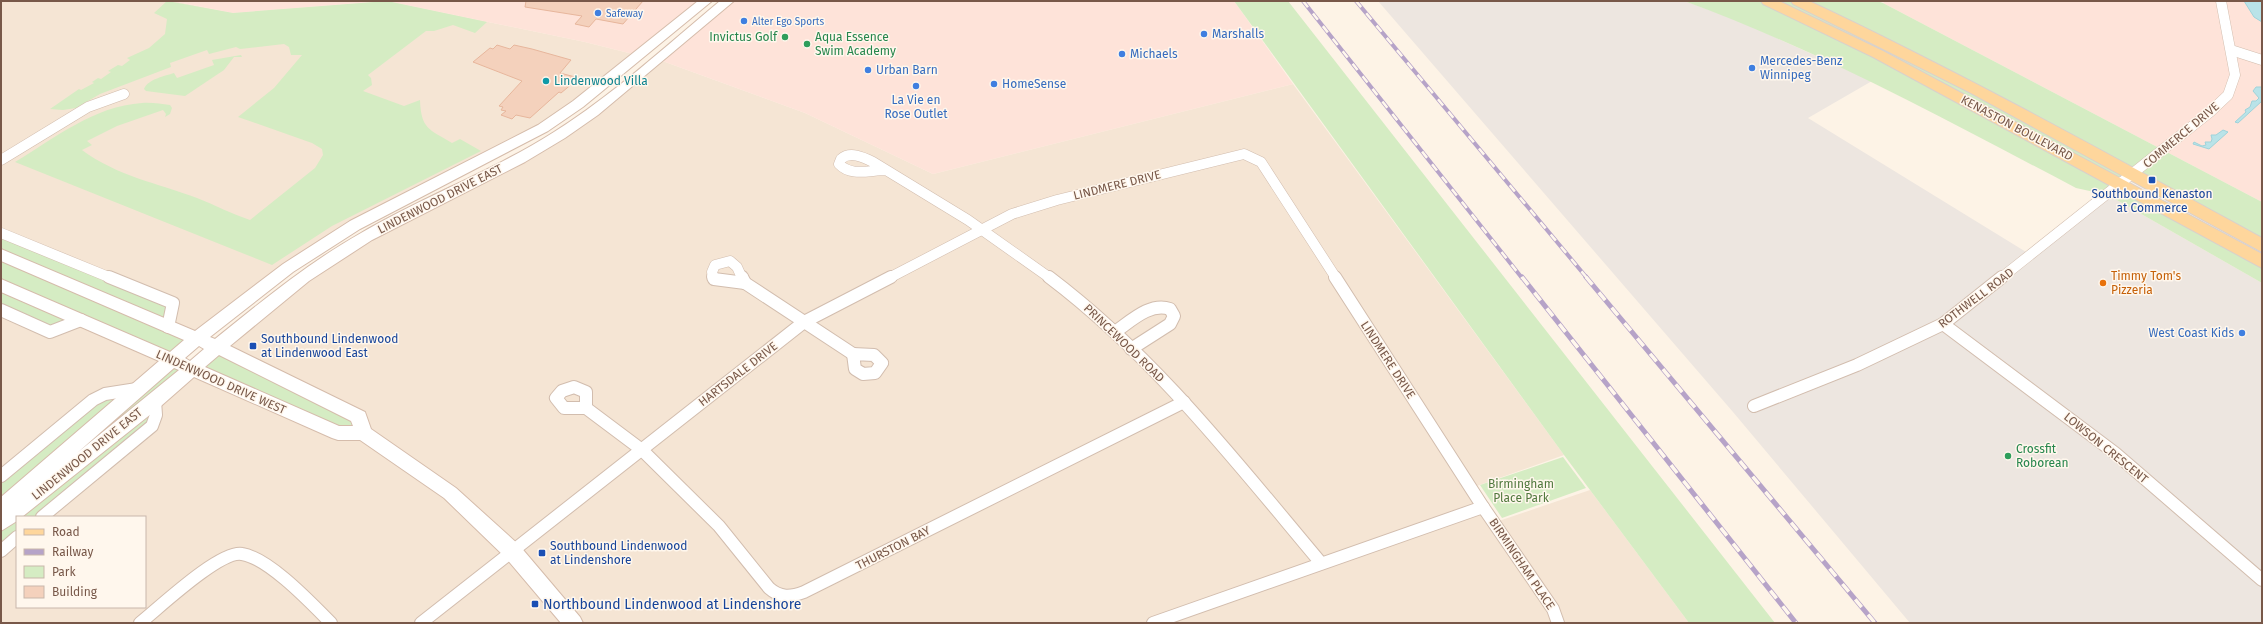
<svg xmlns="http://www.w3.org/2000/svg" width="2263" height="624" viewBox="0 0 2263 624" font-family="'Fira Sans',sans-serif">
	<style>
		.residential { fill: #f5e5d4; fill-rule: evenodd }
		.commercial { fill: #fee3d9 }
		.industrial { fill: #ede6e0 }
		.green { fill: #d5ecc3 }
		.water { fill: #b9e3e8; stroke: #9fd3da }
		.building { fill: #f4d1bc; stroke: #e7b69c }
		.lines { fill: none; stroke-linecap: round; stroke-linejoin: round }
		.street-far1-casing { stroke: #d2bdae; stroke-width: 11 }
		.street-casing { stroke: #d2bdae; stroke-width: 14 }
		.secondary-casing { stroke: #d5bcab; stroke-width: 2 }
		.primary-casing { stroke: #d9d0cc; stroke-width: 2 }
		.street-far1 { stroke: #fff; stroke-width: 10 }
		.street { stroke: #fff; stroke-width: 12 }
		.secondary { fill: #fff; fill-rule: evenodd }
		.primary { fill: #fed69c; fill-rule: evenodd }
		.rail-far1-casing { stroke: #b6a3c8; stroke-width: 4 }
		.rail-casing { stroke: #b6a3c8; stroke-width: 5 }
		.rail-far1 { stroke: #fff7ed; stroke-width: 2.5; stroke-dasharray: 8; stroke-linecap: butt }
		.rail { stroke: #fff7ed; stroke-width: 3.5; stroke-dasharray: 10; stroke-linecap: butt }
		.shop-dot { fill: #3f7fe0; stroke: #fff7ed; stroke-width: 1.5 }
		.leisure-dot { fill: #2e9e5b; stroke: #fff7ed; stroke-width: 1.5 }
		.culture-dot { fill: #0f9aa8; stroke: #fff7ed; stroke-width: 1.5 }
		.transit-dot { fill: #1a4fb4; stroke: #fff7ed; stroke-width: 1.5 }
		.food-dot { fill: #e8710a; stroke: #fff7ed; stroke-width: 1.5 }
		.labels { text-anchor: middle; stroke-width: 3; stroke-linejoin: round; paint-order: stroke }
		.far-shop-label { font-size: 10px; fill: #366cbe; stroke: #fff7ed; text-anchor: start }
		.shop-label { font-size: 12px; fill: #366cbe; stroke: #fff7ed; text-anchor: start }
		.leisure-label { font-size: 12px; fill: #27864d; stroke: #fff7ed; text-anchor: start }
		.culture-label { font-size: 12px; fill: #0d838f; stroke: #fff7ed; text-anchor: start }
		.street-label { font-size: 12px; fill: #785849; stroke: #fff7ed }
		.transit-label { font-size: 12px; fill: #164399; stroke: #fff7ed; text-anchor: start }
		.food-label { font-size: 12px; fill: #c56008; stroke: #fff7ed; text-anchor: start }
		.park-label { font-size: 12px; fill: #51793e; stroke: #fff7ed }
		.near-transit-label { font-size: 14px; fill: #164399; stroke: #fff7ed; text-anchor: start }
	</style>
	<rect width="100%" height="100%" fill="#fdf3e6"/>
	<!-- residential -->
	<g class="residential">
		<polygon points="1,1 173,1 233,13 387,1 585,42 637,55 578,104 355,225 196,339 1,255"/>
		<path d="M657,59L805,113L933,174L1293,84L1564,455L1471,488L1483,509L1493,523L1590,490L1689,623H1V523L303,277L535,150ZM17,517H145V607H17Z"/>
		<polygon points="1,285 172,360 1,508"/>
	</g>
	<!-- commercial -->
	<g class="commercial">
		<polygon points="173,1 384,1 233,13"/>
		<polygon points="387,1 706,1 637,55 585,42"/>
		<polygon points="728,1 1234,1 1293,84 933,174 805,113 657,59"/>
		<polygon points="1886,1 2262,1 2262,202 1883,3"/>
	</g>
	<!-- industrial -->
	<polygon class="industrial" points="1378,1 1684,1 1732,18 1872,81 1808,118 2031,255 2108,195 2262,283 2262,623 1910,623 1733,412"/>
	<!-- green -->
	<g class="green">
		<path d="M167,1L233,13L387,1L487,22L475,33L453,25L434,31H426L368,75L371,78L372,85L363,91L404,106L420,100C421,129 429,129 452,143L460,139L481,151L332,226L272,265L15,162C55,138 94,106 142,103C151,102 161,104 170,105L172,108L170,114L165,117L166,114L163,110L117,126L87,141L92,145L82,150C117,176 157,183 197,198C215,205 232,214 250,220L315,168L323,155L322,149L312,143L238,117L274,88L302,55H291L289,47L284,44L240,49L236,47L209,54L207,50L170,63L171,67L100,94L76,108L63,110L50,109L79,89L81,90L94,83L92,82L98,78L101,79L111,72L108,71L118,65L122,66L130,60L127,58L149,48L165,34L167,19L154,13Z"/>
		<polygon points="1234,1 1288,1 1775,623 1689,623 1564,455"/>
		<path d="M1684,1H1877L1883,3L2262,202V246L2133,175L2121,184L2262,263V283L2108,195L2076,188C1948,121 1821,51 1684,1Z"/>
		<path d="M241,55L242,57H234L224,70L185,96L146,91L144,89C148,79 165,76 174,73L177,78L214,65L212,60Z"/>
		<polygon points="1,233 173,303 168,327 196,339 172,360 191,369 217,347 359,417 363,433 338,433 191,369 155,400 156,415 42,517 17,517 17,537 1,551 1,476 93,400 137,389 172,360 82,320 50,332 1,310"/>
		<polygon points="1563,457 1586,488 1502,518 1480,485"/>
	</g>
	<!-- water -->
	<g class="water">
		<polygon points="2244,1 2262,1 2262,22 2254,17"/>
		<polygon points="2256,87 2262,87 2262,101 2238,123 2235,122 2246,112 2245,110 2250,107 2252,101 2256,101 2259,98 2253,91"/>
		<polygon points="2223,130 2228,132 2209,149 2193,144 2194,142 2202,146 2206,145 2205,142 2211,142 2212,139 2211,135 2216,135"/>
	</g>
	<!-- building -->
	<g class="building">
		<polygon points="526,1 643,1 623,24 596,19 589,27 575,24 582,16 525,7"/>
		<polygon points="497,45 510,49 514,45 532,49 571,60 560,73 579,78 561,93 559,92 530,118 516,115 512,119 501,115 506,111 501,110 503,107 499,106 522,81 473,62 490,48 493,49"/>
	</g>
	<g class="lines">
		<defs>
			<g id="street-far1">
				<polyline points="2231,50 2262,60"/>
				<polyline points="1,160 88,107 124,94"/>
				<path d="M885,170C870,170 851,177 839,164L841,159C850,151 863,157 873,162L968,220L1050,278"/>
				<polyline points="1,233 111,278"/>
				<polyline points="713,278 712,272 715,265 730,261 737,267 742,278"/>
				<polyline points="889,278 1012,214 1057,200 1244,154 1261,162 1336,278"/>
				<polyline points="2001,278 2210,112 2228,95 2235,75 2221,1"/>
			</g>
			<g id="street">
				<polyline points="109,277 173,303 168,327"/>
				<polyline points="713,277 714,279 745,283"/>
				<polyline points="742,277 745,283"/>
				<path d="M1049,277C1155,357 1236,462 1321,563"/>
				<polyline points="745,283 853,354"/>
				<polyline points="1,310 50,332 81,320"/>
				<polyline points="1943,324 2115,453 2262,580"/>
				<path d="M1115,332C1131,321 1150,302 1170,309L1174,316L1170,324L1131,349"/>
				<polygon points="853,354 874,355 882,363 875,373 863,374 855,369"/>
				<polygon points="574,387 586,392 586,408 564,408 556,398 562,391"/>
				<polyline points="1754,406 1857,365 1943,324 2002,277"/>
				<path d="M586,408L642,450L719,526L769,588C780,598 791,597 804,592L1184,402"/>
				<polyline points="1,476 93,400 105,394 137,389"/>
				<polyline points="1483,507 1553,609 1558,623"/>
				<polyline points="42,517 152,426 156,415 155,401"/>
				<polyline points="1,551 17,537"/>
				<path d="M140,623C159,608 220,550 242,554C269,558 312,604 331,623"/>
				<polyline points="421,623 804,322 891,277"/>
				<polyline points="1153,623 1483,507 1335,277"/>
			</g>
			<path id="secondary" d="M698,1H712L583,107L548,131L360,229L293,272L210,337L215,339C262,301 308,263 361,233C424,196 493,171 554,132C613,95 667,45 720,1H734L598,115L565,138L525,162L372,240L309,281L230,346L365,412L371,429L456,488L519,545L580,617L583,623H561L505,557L444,498L360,440H338L332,438L194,377L161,406L22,517H17V521L1,531V497L159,361L1,292V279L170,352L184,340L1,261V249L195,331L283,264L350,221L538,125L573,101ZM199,346L204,349L190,361L185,358ZM219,355L351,421L353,426H339L205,367ZM174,368L179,370L77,453Z"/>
			<g id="primary">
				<polygon points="1761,1 1779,1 1883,51 2262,254 2262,268 1873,57 1763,4"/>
				<path d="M1791,1H1809C1964,74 2112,156 2262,238V252L1969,92L1793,4Z"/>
			</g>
		</defs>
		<!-- street-far1 casing -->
		<use href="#street-far1" class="street-far1-casing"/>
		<!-- street casing -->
		<use href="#street" class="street-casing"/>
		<!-- secondary casing -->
		<use href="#secondary" class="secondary-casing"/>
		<!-- primary casing -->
		<use href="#primary" class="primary-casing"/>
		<!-- street-far1 -->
		<use href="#street-far1" class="street-far1"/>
		<!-- street -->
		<use href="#street" class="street"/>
		<!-- secondary -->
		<use href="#secondary" class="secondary"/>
		<!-- primary -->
		<use href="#primary" class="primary"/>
		<defs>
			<g id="rail-far1">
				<polyline points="1303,1 1522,278"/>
				<polyline points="1356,1 1587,278"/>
			</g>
			<g id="rail">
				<polyline points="1522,277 1796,623"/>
				<polyline points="1586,277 1875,623"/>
			</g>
		</defs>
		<!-- rail-far1 casing -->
		<use href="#rail-far1" class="rail-far1-casing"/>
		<!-- rail casing -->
		<use href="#rail" class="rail-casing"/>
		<!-- rail-far1 -->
		<use href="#rail-far1" class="rail-far1"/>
		<!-- rail -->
		<use href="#rail" class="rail"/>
	</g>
	<!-- markers -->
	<g class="shop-dot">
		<circle cx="598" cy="13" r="4"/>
		<circle cx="744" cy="21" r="4"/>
		<circle cx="1204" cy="34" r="4"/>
		<circle cx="1122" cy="54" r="4"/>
		<circle cx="1752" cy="68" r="4"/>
		<circle cx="868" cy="70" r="4"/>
		<circle cx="994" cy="84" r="4"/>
		<circle cx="916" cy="86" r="4"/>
		<circle cx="2242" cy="333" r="4"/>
	</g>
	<g class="leisure-dot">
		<circle cx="785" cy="37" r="4"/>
		<circle cx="807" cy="44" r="4"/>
		<circle cx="2008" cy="456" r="4"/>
	</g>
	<circle class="culture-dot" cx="546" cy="81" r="4"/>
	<g class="transit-dot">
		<rect x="2148" y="176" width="8" height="8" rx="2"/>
		<rect x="249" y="342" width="8" height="8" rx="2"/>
		<rect x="538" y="549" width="8" height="8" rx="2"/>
		<rect x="531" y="600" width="8" height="8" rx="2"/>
	</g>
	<circle class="food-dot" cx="2103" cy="283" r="4"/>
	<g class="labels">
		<!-- far-shop labels -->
		<g class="far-shop-label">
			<text x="606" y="17">Safeway</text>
			<text x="752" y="25">Alter Ego Sports</text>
		</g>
		<!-- shop labels -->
		<g class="shop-label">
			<text x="1212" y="38">Marshalls</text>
			<text x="1130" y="58">Michaels</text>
			<text x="1760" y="65">Mercedes-Benz<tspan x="1760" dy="14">Winnipeg</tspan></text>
			<text x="876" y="74">Urban Barn</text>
			<text x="1002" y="88">HomeSense</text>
			<text x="916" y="104" text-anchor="middle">La Vie en<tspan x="916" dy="14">Rose Outlet</tspan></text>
			<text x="2234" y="337" text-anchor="end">West Coast Kids</text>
		</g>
		<!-- leisure labels -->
		<g class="leisure-label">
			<text x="777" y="41" text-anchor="end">Invictus Golf</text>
			<text x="815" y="41">Aqua Essence<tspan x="815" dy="14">Swim Academy</tspan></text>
			<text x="2016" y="453">Crossfit<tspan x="2016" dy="14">Roborean</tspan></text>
		</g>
		<!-- culture labels -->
		<g class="culture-label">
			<text x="554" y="85">Lindenwood Villa</text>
		</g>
		<!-- street labels -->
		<g class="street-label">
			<text transform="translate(2017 128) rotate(28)" y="4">KENASTON BOULEVARD</text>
			<text transform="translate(2181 135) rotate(-40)" y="4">COMMERCE DRIVE</text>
			<text transform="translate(1117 185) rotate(-14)" y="4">LINDMERE DRIVE</text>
			<text transform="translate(440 199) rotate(-27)" y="4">LINDENWOOD DRIVE EAST</text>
			<text transform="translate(1976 298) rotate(-37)" y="4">ROTHWELL ROAD</text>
			<text transform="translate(1124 343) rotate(44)" y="4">PRINCEWOOD ROAD</text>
			<text transform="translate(1388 360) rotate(57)" y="4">LINDMERE DRIVE</text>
			<text transform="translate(738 374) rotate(-38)" y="4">HARTSDALE DRIVE</text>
			<text transform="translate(221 382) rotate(24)" y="4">LINDENWOOD DRIVE WEST</text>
			<text transform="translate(2106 448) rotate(39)" y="4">LOWSON CRESCENT</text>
			<text transform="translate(87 454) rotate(-39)" y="4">LINDENWOOD DRIVE EAST</text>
			<text transform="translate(893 548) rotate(-27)" y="4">THURSTON BAY</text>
			<text transform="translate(1522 564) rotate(56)" y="4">BIRMINGHAM PLACE</text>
		</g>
		<!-- transit labels -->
		<g class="transit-label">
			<text x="2152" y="198" text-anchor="middle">Southbound Kenaston<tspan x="2152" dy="14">at Commerce</tspan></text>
			<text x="261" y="343">Southbound Lindenwood<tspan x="261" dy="14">at Lindenwood East</tspan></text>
			<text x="550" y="550">Southbound Lindenwood<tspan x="550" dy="14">at Lindenshore</tspan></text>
		</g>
		<!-- food labels -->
		<g class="food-label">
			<text x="2111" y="280">Timmy Tom's<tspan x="2111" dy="14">Pizzeria</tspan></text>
		</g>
		<!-- park labels -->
		<g class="park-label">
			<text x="1521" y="488">Birmingham<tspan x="1521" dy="14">Place Park</tspan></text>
		</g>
		<!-- near-transit labels -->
		<g class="near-transit-label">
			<text x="543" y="609">Northbound Lindenwood at Lindenshore</text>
		</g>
	</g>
	<!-- border -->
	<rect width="2263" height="624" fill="none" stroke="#785849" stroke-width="4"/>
	<!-- legend -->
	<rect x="16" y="516" width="130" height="92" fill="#fff7ed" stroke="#c9b7ab"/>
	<rect x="24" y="529" width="20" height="6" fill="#fed69c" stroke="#c9b7ab"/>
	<text x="52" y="536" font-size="12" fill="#785849">Road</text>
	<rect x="24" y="549" width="20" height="6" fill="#b6a3c8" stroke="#c9b7ab"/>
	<text x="52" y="556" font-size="12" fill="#785849">Railway</text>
	<rect x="24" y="566" width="20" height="12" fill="#d5ecc3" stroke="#c9b7ab"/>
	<text x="52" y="576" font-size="12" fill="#785849">Park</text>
	<rect x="24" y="586" width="20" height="12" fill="#f4d1bc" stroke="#c9b7ab"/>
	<text x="52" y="596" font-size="12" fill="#785849">Building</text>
</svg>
